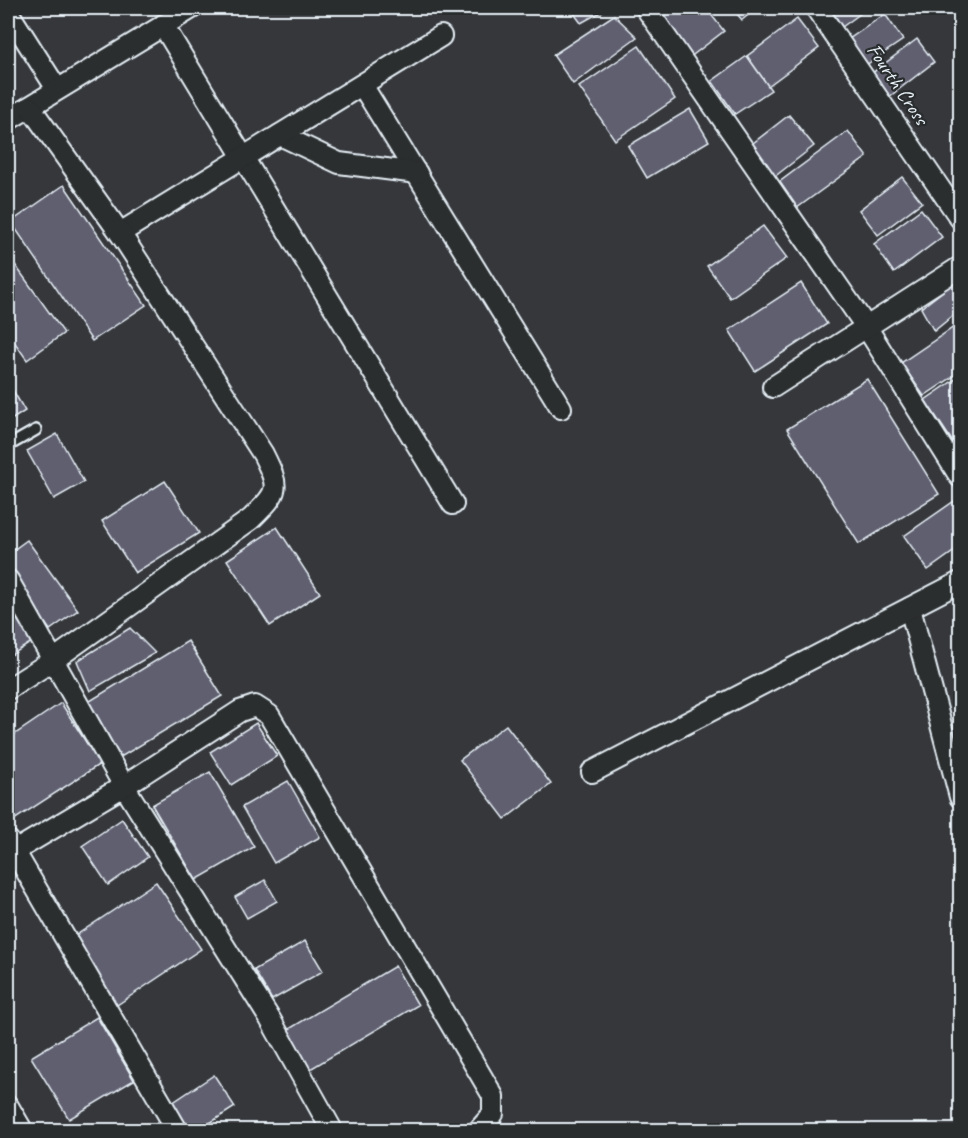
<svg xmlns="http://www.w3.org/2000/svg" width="968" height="1138" viewBox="0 0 968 1138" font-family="Caveat,sans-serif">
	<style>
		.building { fill: #605e70; stroke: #e8f1f8; stroke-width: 1.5 }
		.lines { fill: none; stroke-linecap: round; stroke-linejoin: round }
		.lane-casing { stroke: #e8f1f8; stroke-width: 14 }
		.street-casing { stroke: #e8f1f8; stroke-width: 24 }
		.lane { stroke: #2a2d2e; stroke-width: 9 }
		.street { stroke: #2a2d2e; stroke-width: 20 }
		.labels { text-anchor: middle; stroke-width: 4.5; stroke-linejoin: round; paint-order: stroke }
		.street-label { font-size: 21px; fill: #e8f1f8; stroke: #2a2d2e }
	</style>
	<rect width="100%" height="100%" fill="#35373b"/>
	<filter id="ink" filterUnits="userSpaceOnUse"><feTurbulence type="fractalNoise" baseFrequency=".0167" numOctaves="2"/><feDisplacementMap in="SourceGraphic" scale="12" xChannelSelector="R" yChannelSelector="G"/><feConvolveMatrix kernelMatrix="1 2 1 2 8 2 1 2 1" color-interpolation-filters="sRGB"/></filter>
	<g filter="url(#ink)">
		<!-- building -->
		<g class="building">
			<polygon points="570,8 608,8 581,23"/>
			<polygon points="651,8 706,8 724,31 689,58"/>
			<polygon points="732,8 757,8 742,20"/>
			<polygon points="830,8 868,8 842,27"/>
			<polygon points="885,14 903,40 866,65 849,39"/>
			<polygon points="614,15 637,37 573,84 553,55"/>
			<polygon points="797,19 819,48 768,86 747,56"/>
			<polygon points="917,39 934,62 889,97 871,74"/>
			<polygon points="639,46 675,99 615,140 579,87"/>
			<polygon points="747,56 771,90 735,114 712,81"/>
			<polygon points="690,109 709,141 647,178 628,146"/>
			<polygon points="789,115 814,146 769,181 744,150"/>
			<polygon points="848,131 867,157 797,208 778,183"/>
			<polygon points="902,177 922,202 878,235 859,210"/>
			<polygon points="64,185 146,305 92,341 11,222"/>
			<polygon points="921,209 942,237 894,273 874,244"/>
			<polygon points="763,226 787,258 730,298 707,266"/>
			<polygon points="8,255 64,333 27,360 8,333"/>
			<polygon points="960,278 960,310 934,331 921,308"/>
			<polygon points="801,283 827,324 755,371 729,330"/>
			<polygon points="960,323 960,372 924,396 901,363"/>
			<polygon points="960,376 960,453 925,400"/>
			<polygon points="867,379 939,494 859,544 787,429"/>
			<polygon points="8,382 25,411 8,422"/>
			<polygon points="57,434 84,482 54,499 27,451"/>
			<polygon points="165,481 199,533 135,573 102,521"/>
			<polygon points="960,497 960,547 928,570 904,536"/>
			<polygon points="277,527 320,593 270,626 227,560"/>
			<polygon points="27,540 78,610 50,630 8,571 8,554"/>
			<polygon points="8,605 32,642 8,657"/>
			<polygon points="130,628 155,653 90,691 77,661"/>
			<polygon points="188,641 222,696 119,758 85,704"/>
			<polygon points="61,703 100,764 11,822 8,815 8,739"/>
			<polygon points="256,723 277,756 231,785 210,752"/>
			<polygon points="506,725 551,784 505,819 460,760"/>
			<polygon points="210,772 254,847 196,880 152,805"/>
			<polygon points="288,781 320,837 274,863 242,807"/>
			<polygon points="122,819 148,857 108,885 82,846"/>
			<polygon points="265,880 277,901 247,918 235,897"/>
			<polygon points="156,882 201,949 114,1007 69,940"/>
			<polygon points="305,941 323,971 272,1000 254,970"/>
			<polygon points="395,966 418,1005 307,1071 284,1032"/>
			<polygon points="97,1017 134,1080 69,1119 31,1057"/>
			<polygon points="214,1075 235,1107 199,1130 181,1130 166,1107"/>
		</g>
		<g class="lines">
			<defs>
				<polyline id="lane" points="8,446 36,430"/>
				<g id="street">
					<polyline points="646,8 867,328 960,477"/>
					<polyline points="816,8 960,218"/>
					<polyline points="8,12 57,89"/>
					<polyline points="163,25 453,504"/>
					<polyline points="362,85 561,408"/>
					<polyline points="8,120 192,8"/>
					<polyline points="280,135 339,163 417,173"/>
					<polyline points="120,233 441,36"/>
					<polyline points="773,387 960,267"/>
					<polyline points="8,580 124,786 270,1019 332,1130"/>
					<polyline points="910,608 960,797"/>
					<path d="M8,689L52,661L251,519C279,491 281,490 263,454L120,233L30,107"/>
					<polyline points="592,772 960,582"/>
					<polyline points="8,840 177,1130"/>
					<polyline points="8,855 124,786 240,711 255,706 269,715 493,1096 493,1114 479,1130"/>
					<polyline points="8,1106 22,1130"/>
				</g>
			</defs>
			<!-- lane casing -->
			<use href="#lane" class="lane-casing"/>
			<!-- street casing -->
			<use href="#street" class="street-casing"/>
			<!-- lane -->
			<use href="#lane" class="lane"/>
			<!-- street -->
			<use href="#street" class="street"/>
		</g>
	</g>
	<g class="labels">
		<!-- street labels -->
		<g class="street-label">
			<text transform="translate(898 84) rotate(56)" y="7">Fourth Cross</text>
		</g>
	</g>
	<!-- margin -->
	<rect width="968" height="1138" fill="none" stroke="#2a2d2e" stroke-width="30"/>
	<rect x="15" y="15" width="938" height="1108" fill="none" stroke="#e8f1f8" stroke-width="2" filter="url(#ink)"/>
</svg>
